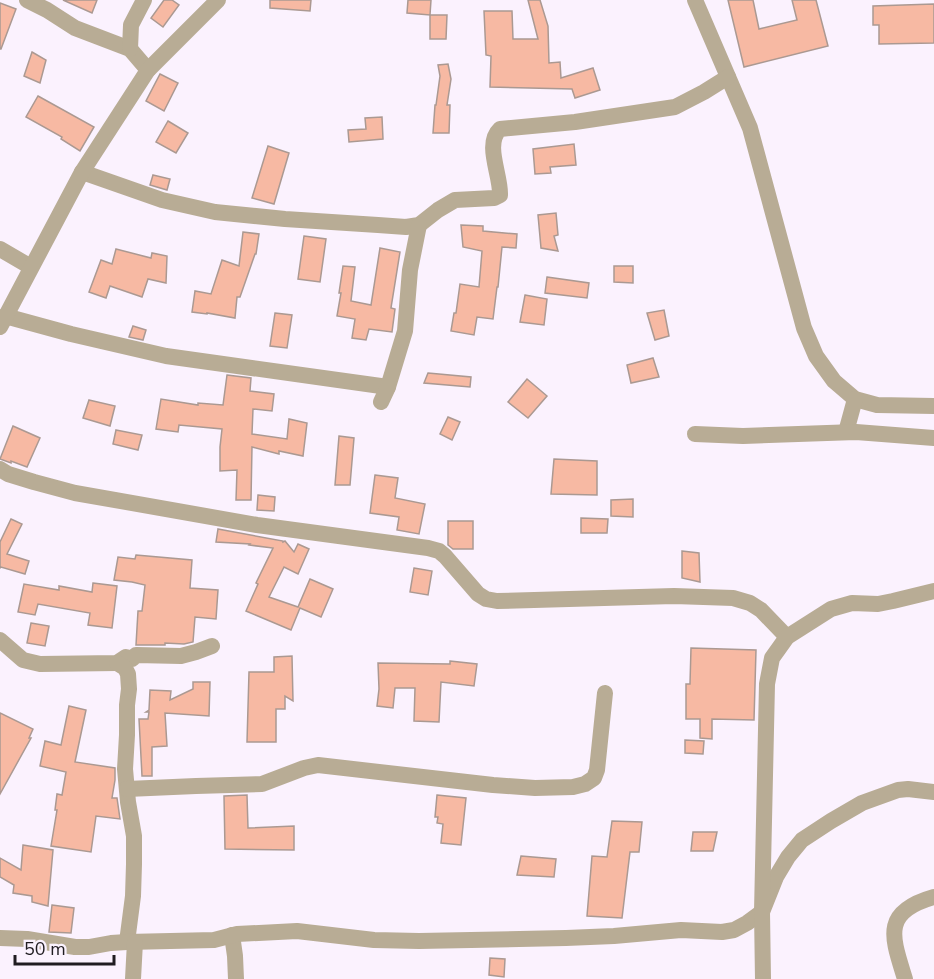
<svg xmlns="http://www.w3.org/2000/svg" width="934" height="979" viewBox="0 0 934 979" font-family="'Nunito Sans',sans-serif">
	<style>
		.building { fill: #f7b9a3; stroke: #ab9992; stroke-width: 1.5 }
		.lines { fill: none; stroke-linecap: round; stroke-linejoin: round }
		.minor { stroke: #b8ac95; stroke-width: 16 }
	</style>
	<rect width="100%" height="100%" fill="#fbf2fe"/>
	<!-- building -->
	<g class="building">
		<polygon points="63,0 97,0 92,13"/>
		<polygon points="164,0 172,0 179,5 163,27 151,18"/>
		<polygon points="270,0 311,0 310,11 270,8"/>
		<polygon points="408,0 431,0 430,15 407,13"/>
		<polygon points="528,0 540,0 548,26 549,63 560,62 561,78 593,68 600,90 575,98 572,89 490,87 491,56 486,55 484,11 512,11 513,39 538,39"/>
		<polygon points="728,0 753,0 759,29 797,20 792,0 816,0 828,46 744,67"/>
		<polygon points="0,3 16,9 1,49 0,49"/>
		<polygon points="934,4 934,43 879,44 879,25 873,25 873,6"/>
		<polygon points="430,15 447,15 446,39 430,39"/>
		<polygon points="32,52 46,60 40,83 24,76"/>
		<polygon points="448,64 451,79 447,105 450,105 449,133 433,133 435,105 436,105 440,76 438,65"/>
		<polygon points="160,74 178,83 164,111 146,101"/>
		<polygon points="38,96 94,127 80,151 61,139 62,137 26,117"/>
		<polygon points="382,117 383,139 349,142 348,130 366,129 365,118"/>
		<polygon points="168,121 188,133 176,153 156,142"/>
		<polygon points="574,144 576,165 550,167 551,173 535,174 533,149"/>
		<polygon points="268,146 289,153 274,204 252,198"/>
		<polygon points="153,175 170,179 167,190 150,185"/>
		<polygon points="556,213 558,235 554,236 558,251 541,248 538,215"/>
		<polygon points="461,225 483,226 483,231 517,234 516,248 502,247 498,287 497,287 493,319 477,317 474,335 451,331 454,313 456,313 460,284 479,287 482,251 463,247"/>
		<polygon points="243,232 259,234 256,254 255,254 240,297 237,297 235,318 207,313 207,314 192,312 195,291 211,294 222,260 239,266"/>
		<polygon points="304,236 326,239 320,282 298,279"/>
		<polygon points="380,248 400,252 391,308 395,309 392,332 369,329 366,340 352,338 355,319 337,316 341,293 339,293 343,266 355,267 351,301 371,305"/>
		<polygon points="116,249 151,258 152,253 167,256 166,283 148,279 142,297 110,286 106,298 89,292 101,260 112,264"/>
		<polygon points="614,266 633,266 633,283 614,282"/>
		<polygon points="547,277 589,283 587,298 545,293"/>
		<polygon points="525,295 547,299 544,325 520,322"/>
		<polygon points="664,310 669,336 655,340 647,313"/>
		<polygon points="275,313 292,315 287,348 270,346"/>
		<polygon points="133,326 146,330 143,340 129,337"/>
		<polygon points="653,358 659,377 631,383 627,365"/>
		<polygon points="428,373 471,377 470,387 424,383"/>
		<polygon points="227,375 251,378 250,391 274,394 272,411 253,409 252,434 287,439 289,419 307,423 303,456 279,451 279,454 252,447 251,500 236,500 237,470 220,471 220,447 222,429 179,425 178,432 156,429 161,399 198,405 198,403 223,405"/>
		<polygon points="527,379 547,396 528,418 508,402"/>
		<polygon points="89,400 115,406 110,426 83,418"/>
		<polygon points="448,417 460,422 452,440 440,434"/>
		<polygon points="13,426 40,438 27,467 11,461 11,463 0,459"/>
		<polygon points="116,430 142,435 138,450 113,444"/>
		<polygon points="339,436 354,438 350,485 335,485"/>
		<polygon points="554,459 597,461 597,495 551,494"/>
		<polygon points="375,475 398,478 395,498 425,504 419,534 397,530 399,517 370,513"/>
		<polygon points="258,495 275,497 274,511 257,510"/>
		<polygon points="633,499 633,517 611,516 611,500"/>
		<polygon points="581,518 608,519 607,533 581,533"/>
		<polygon points="11,519 22,524 7,554 29,561 25,574 1,567 0,568 0,542"/>
		<polygon points="448,521 473,521 473,549 453,549 448,545"/>
		<polygon points="218,529 283,541 283,542 285,541 294,552 298,544 309,549 298,574 284,567 269,597 298,607 310,579 333,589 321,617 300,608 291,630 246,611 258,584 256,583 273,548 249,545 250,544 216,542"/>
		<polygon points="682,551 699,553 700,582 682,578"/>
		<polygon points="136,555 192,560 190,588 218,590 216,619 195,617 193,642 184,644 165,643 165,645 136,645 138,611 142,611 145,585 132,582 114,580 118,557 135,559"/>
		<polygon points="414,568 432,571 428,595 410,592"/>
		<polygon points="93,583 117,586 112,628 88,625 90,613 38,604 35,615 18,612 24,584 59,590 59,586 92,592"/>
		<polygon points="31,623 49,626 45,646 27,643"/>
		<polygon points="691,648 756,650 754,720 712,719 712,739 700,738 700,719 686,719 686,684 690,684"/>
		<polygon points="292,656 293,701 285,696 285,709 276,709 276,742 247,742 249,672 274,672 274,657"/>
		<polygon points="450,661 477,664 474,686 441,682 439,722 414,721 415,688 395,688 393,708 377,706 379,689 378,663 450,664"/>
		<polygon points="193,682 210,682 209,716 165,713 167,746 152,747 152,776 142,776 139,719 148,719 149,712 146,712 149,710 150,690 171,691 170,700 193,689"/>
		<polygon points="69,706 86,710 75,762 115,768 115,780 112,798 117,798 120,819 96,816 91,852 51,846 57,810 55,810 57,794 62,795 66,772 40,766 45,741 61,745"/>
		<polygon points="0,713 33,729 29,738 31,738 0,794"/>
		<polygon points="685,740 704,741 703,754 685,753"/>
		<polygon points="247,795 248,828 294,826 294,850 225,849 224,796"/>
		<polygon points="437,795 466,798 461,845 441,843 443,824 437,823 438,817 435,817"/>
		<polygon points="612,821 642,822 639,852 630,852 622,918 587,916 592,856 607,857"/>
		<polygon points="693,832 717,832 713,851 691,851"/>
		<polygon points="23,845 53,850 48,906 32,902 32,896 13,893 14,885 0,877 0,858 21,870"/>
		<polygon points="521,856 556,859 554,877 517,875"/>
		<polygon points="52,905 74,908 71,933 49,932"/>
		<polygon points="490,958 505,959 504,977 489,975"/>
	</g>
	<g class="lines">
		<!-- minor -->
		<g class="minor">
			<polyline points="27,0 47,10 75,28 130,49 148,70"/>
			<polyline points="695,0 750,128 804,328 816,356 834,381 855,399 877,405 934,406"/>
			<polyline points="130,49 131,25 144,0"/>
			<path d="M82,172L162,200L215,212L285,219L378,225L406,227L419,225L438,210L455,200L494,198L500,195C501,175 484,144 500,129L575,122L675,107L704,92L728,77"/>
			<polyline points="0,249 31,267"/>
			<polyline points="5,316 71,334 166,356 388,387"/>
			<polyline points="0,327 82,172 148,70 218,0"/>
			<polyline points="381,402 388,387 405,331 410,270 419,225"/>
			<polyline points="846,432 855,399"/>
			<polyline points="695,434 743,436 856,432 934,438"/>
			<polyline points="0,469 8,474 34,482 75,493 257,525 428,548 439,551 445,556 478,594 486,599 497,601 674,596 733,598 750,603 761,610 787,637"/>
			<polyline points="0,640 23,660 40,664 117,663 126,657 132,659 136,655 181,656 196,652 212,646"/>
			<polyline points="117,663 125,668 128,674 129,689 127,705 127,735 125,769 128,802 134,836 134,864 133,896 127,942"/>
			<polyline points="127,789 196,786 262,784 304,768 318,765 493,785 535,788 573,787 585,784 594,778 597,770 605,693"/>
			<polyline points="232,935 235,956 236,979"/>
			<polyline points="0,938 27,939 75,947 89,947 111,943 127,942 214,940 237,934 297,931 374,940 419,941 566,938 614,936 681,930 722,932 734,930 747,923 762,912 776,877 788,857 802,840 831,821 862,803 898,790 908,789 934,792"/>
			<polyline points="133,979 135,942"/>
			<polyline points="763,979 762,912 767,684 772,658 787,637 831,609 852,603 878,604 893,601 934,591"/>
			<path d="M905,979C892,937 881,912 934,897"/>
		</g>
	</g>
	<!-- scale -->
	<path d="M15 955v9h99v-9" fill="none" stroke="#201c21" stroke-width="3"/>
	<text x="24" y="955" font-size="18" fill="#201c21" stroke="#fbf2fe" stroke-width="4.5" paint-order="stroke">50 m</text>
</svg>
